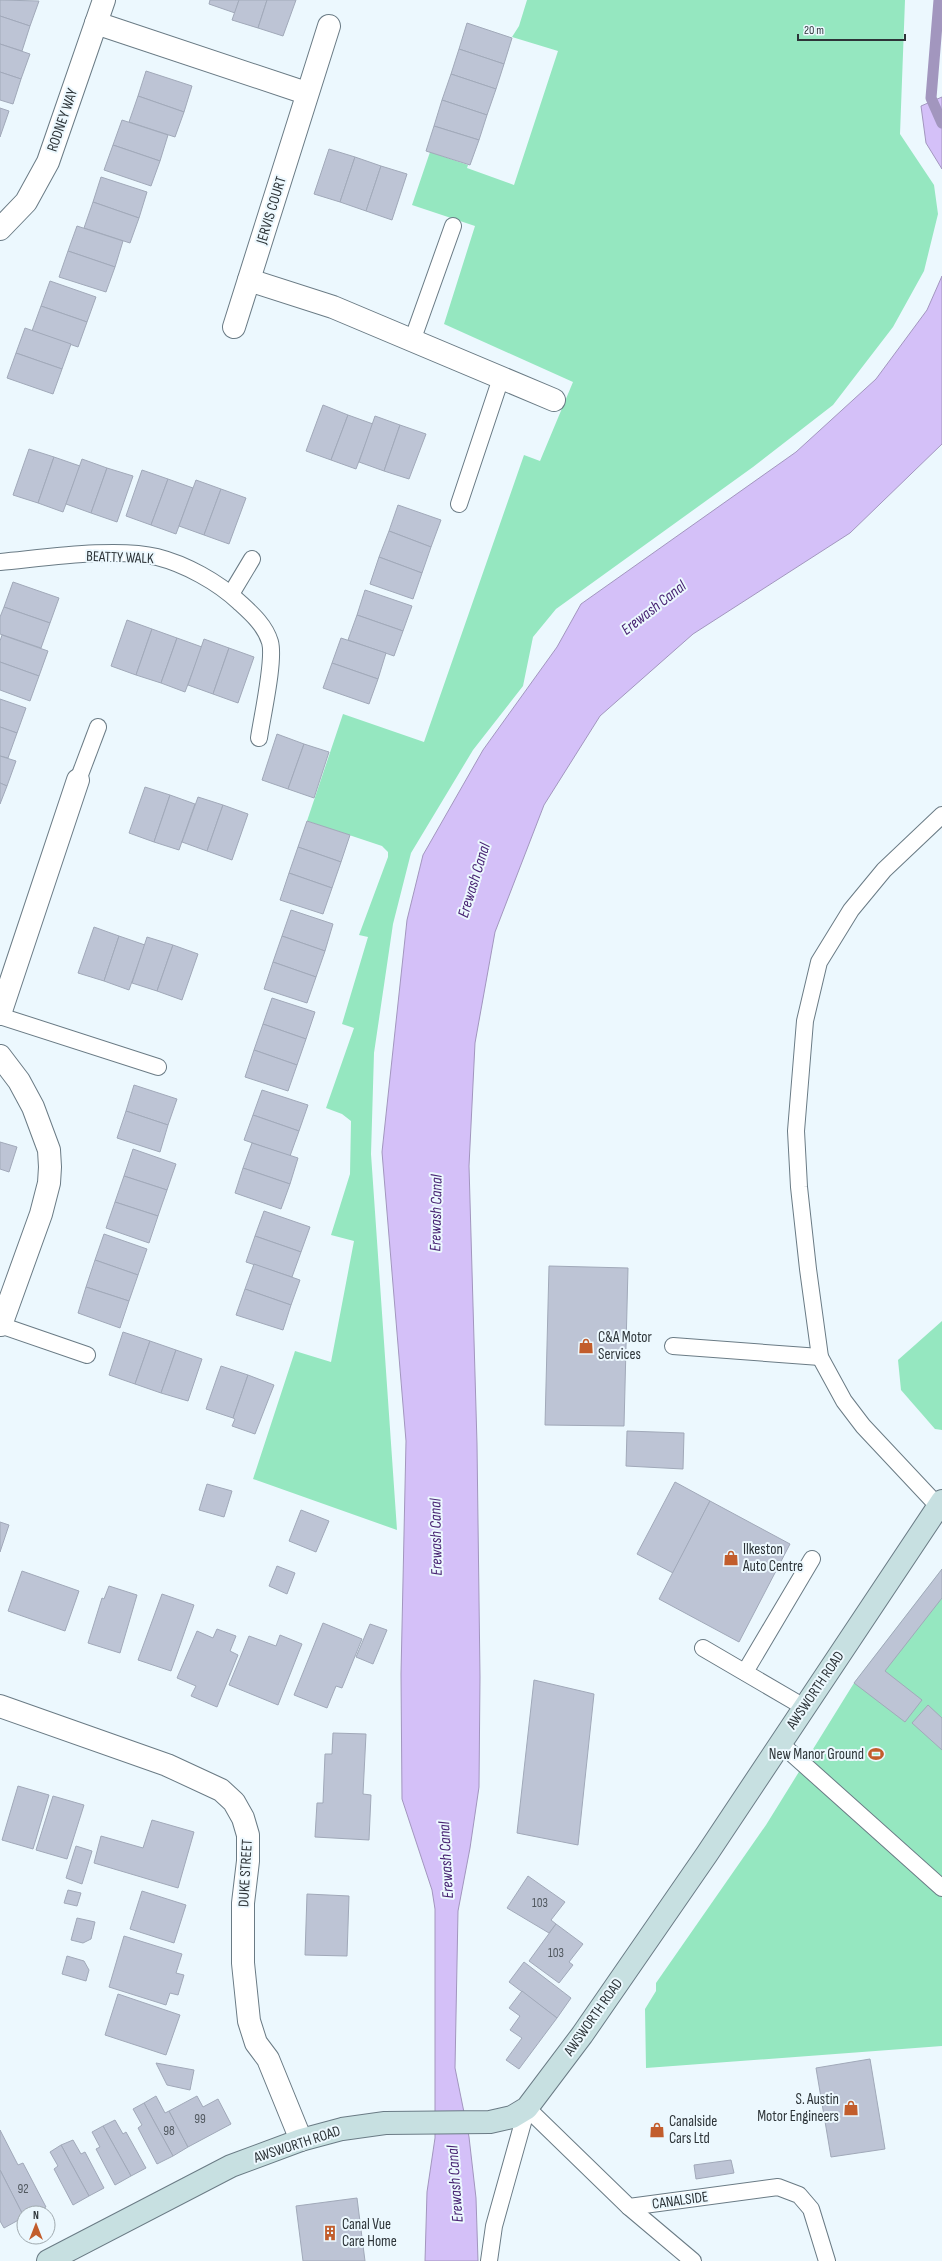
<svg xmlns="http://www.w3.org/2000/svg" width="942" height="2261" viewBox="0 0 942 2261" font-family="'Sofia Sans Condensed',sans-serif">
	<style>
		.green { fill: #95e7c0 }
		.water { fill: #d4c0f8; stroke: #a296be }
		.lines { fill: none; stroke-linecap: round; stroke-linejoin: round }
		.stream { stroke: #a296be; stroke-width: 11 }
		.building { fill: #bdc4d5; stroke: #a1a9b9 }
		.lane-casing { stroke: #6a7b85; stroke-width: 18 }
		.street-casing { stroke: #6a7b85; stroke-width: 24 }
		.secondary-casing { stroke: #6a7b85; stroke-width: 24 }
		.lane { stroke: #fff; stroke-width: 16 }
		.street { stroke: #fff; stroke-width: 22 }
		.secondary { stroke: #c7e0e1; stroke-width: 22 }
		.labels { text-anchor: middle; stroke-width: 4; stroke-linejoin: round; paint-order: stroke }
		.number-label { font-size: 13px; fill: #51585f }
		.street-label { font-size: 15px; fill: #2d3438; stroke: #ecf8fe }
		.poi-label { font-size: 15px; fill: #2d3438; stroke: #ecf8fe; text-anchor: start }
		.water-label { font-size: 16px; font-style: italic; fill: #482473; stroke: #ecf8fe }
	</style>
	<rect width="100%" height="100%" fill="#ecf8fe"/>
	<!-- green -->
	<g class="green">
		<polygon points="527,0 905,0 900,134 934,185 938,214 924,271 893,327 833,405 753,467 556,609 533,637 523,686 473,750 411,853 393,924 374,1053 371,1154 397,1530 253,1479 295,1351 331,1362 354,1241 331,1235 350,1174 351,1121 342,1114 326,1108 354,1028 342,1024 368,937 359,935 388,857 388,852 382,846 307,821 343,714 424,742 524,455 540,461 573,382 444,324 475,226 412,205 430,152 468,165 467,168 514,185 558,51 512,37 519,26"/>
		<polygon points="942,1321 942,1430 935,1429 901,1390 898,1360"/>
		<polygon points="942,1569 942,2046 646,2068 645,2009 656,1991 656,1983 766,1825 854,1683"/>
	</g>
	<!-- water -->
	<g class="water">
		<polygon points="942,97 942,169 926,143 921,106"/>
		<polygon points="942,276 942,444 850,533 693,634 600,716 544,805 495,932 475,1043 469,1166 477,1444 480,1677 479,1787 470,1848 458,1911 455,2068 469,2137 476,2198 478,2261 425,2261 427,2192 435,2138 435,1909 432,1890 402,1799 401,1674 406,1441 382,1152 407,920 423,855 483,750 557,647 581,604 796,452 876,379 927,310"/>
	</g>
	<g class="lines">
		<!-- stream -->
		<polyline class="stream" points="939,0 931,98 942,123"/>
	</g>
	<!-- building -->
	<g class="building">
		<polygon points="0,0 39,1 30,26 0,16"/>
		<polygon points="210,0 239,0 235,13 209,4"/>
		<polygon points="239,0 267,0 258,28 232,20"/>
		<polygon points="267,0 296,0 283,36 258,28"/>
		<polygon points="0,16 30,26 22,51 0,44"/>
		<polygon points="467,23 512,38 504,64 459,49"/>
		<polygon points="0,44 30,54 21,79 0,72"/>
		<polygon points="459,49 504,64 496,89 451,74"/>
		<polygon points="146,71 192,86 184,112 138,96"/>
		<polygon points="0,72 21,79 13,104 0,100"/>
		<polygon points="451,74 496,89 487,115 442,100"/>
		<polygon points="138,96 184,112 175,137 129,122"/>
		<polygon points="442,100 487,115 479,140 434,126"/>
		<polygon points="0,108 9,111 0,137"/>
		<polygon points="122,120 168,135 160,161 113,145"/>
		<polygon points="434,126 479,140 470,165 426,151"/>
		<polygon points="113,145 160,161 151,186 104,170"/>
		<polygon points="329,149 355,157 340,202 314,194"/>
		<polygon points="355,157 381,166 366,211 340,202"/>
		<polygon points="381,166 407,174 392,220 366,211"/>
		<polygon points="101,177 147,192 139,218 93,202"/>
		<polygon points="93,202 139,218 130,243 84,228"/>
		<polygon points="77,226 123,241 115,267 68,251"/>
		<polygon points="68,251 115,267 106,292 59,277"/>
		<polygon points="50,281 96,297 87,322 41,306"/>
		<polygon points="41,306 87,322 78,347 32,331"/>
		<polygon points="25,328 71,344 62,369 16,353"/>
		<polygon points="16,353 62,369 53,394 7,378"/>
		<polygon points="323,405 348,415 331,460 306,451"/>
		<polygon points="348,415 373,424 356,469 331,460"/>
		<polygon points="375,416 400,425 384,471 359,462"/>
		<polygon points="400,425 426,434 409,479 384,471"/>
		<polygon points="29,449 54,457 38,503 13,495"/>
		<polygon points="54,457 80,466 63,512 38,503"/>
		<polygon points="82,459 107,468 91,513 66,504"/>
		<polygon points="107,468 133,476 117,522 91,513"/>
		<polygon points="142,470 168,479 151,525 126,516"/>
		<polygon points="168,479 193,488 176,534 151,525"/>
		<polygon points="196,480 221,489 204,535 179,526"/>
		<polygon points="221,489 246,498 229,544 204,535"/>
		<polygon points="398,505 441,520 431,547 389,531"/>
		<polygon points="389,531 431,547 422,573 379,557"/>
		<polygon points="379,557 422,573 413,599 370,584"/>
		<polygon points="13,582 59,598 50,623 4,607"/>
		<polygon points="365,590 412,606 403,631 357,615"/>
		<polygon points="4,607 50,623 41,648 0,634 0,617"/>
		<polygon points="357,615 403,631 394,656 348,640"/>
		<polygon points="127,620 152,629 136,675 111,666"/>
		<polygon points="152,629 177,638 161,683 136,675"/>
		<polygon points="2,635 48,651 39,676 0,662 0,641"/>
		<polygon points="177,638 202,647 185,692 161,683"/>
		<polygon points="341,638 386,653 378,679 332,663"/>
		<polygon points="204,639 229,648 213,694 188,685"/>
		<polygon points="229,648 254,657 238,703 213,694"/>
		<polygon points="0,662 39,676 30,701 0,690"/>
		<polygon points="332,663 378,679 369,704 323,688"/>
		<polygon points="0,699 26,708 17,733 0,727"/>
		<polygon points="0,727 17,733 8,758 0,756"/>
		<polygon points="277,734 304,744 288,789 262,780"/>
		<polygon points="304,744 329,752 314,798 288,789"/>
		<polygon points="0,756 16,761 7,786 0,783"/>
		<polygon points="0,783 7,786 0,804"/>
		<polygon points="145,787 170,795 154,842 129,833"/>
		<polygon points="170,795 195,804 179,850 154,842"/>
		<polygon points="198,797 223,805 207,851 182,842"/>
		<polygon points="223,805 248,814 232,860 207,851"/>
		<polygon points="307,821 350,835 341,862 298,847"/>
		<polygon points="298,847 341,862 332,888 289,873"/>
		<polygon points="289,873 332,888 323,914 280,900"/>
		<polygon points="291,910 333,924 325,951 282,936"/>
		<polygon points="94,927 119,936 104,981 78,973"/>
		<polygon points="119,936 145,945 129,990 104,981"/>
		<polygon points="282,936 325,951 316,977 273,962"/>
		<polygon points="147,937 173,945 157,991 132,983"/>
		<polygon points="173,945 198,954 182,1000 157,991"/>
		<polygon points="273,962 316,977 307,1003 264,989"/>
		<polygon points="272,998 315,1012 306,1039 263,1024"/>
		<polygon points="263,1024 306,1039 297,1065 254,1050"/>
		<polygon points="254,1050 297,1065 288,1091 245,1077"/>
		<polygon points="134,1085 177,1099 168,1125 126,1111"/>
		<polygon points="262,1090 308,1105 299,1131 253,1115"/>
		<polygon points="126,1111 168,1125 160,1152 117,1138"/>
		<polygon points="253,1115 299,1131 290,1156 244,1140"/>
		<polygon points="0,1142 17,1147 9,1172 0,1169"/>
		<polygon points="252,1143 298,1158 290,1184 243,1168"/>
		<polygon points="133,1149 176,1164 167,1190 124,1176"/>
		<polygon points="243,1168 290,1184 281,1209 235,1193"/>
		<polygon points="124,1176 167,1190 158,1216 115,1202"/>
		<polygon points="115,1202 158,1216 149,1243 106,1228"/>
		<polygon points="264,1211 310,1227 301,1252 255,1236"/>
		<polygon points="104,1234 147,1249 138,1275 95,1260"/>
		<polygon points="255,1236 301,1252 292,1277 246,1262"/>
		<polygon points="95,1260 138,1275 129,1301 86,1287"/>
		<polygon points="254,1264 300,1280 291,1305 245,1289"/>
		<polygon points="549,1266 628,1268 624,1426 545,1425"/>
		<polygon points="86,1287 129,1301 120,1328 78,1313"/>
		<polygon points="245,1289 291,1305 283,1330 236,1315"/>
		<polygon points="123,1332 150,1341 135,1384 109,1375"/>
		<polygon points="150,1341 176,1350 161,1393 135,1384"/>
		<polygon points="176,1350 202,1359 188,1401 161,1393"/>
		<polygon points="221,1366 248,1375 233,1418 206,1409"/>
		<polygon points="248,1375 274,1385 255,1434 232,1426 235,1419 233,1418"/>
		<polygon points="627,1431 684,1433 683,1469 626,1466"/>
		<polygon points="675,1482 710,1501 673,1573 637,1554"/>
		<polygon points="207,1484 232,1491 224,1517 199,1510"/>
		<polygon points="710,1501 790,1544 739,1642 659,1599"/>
		<polygon points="301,1510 329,1521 316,1552 289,1541"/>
		<polygon points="0,1522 9,1525 0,1552"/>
		<polygon points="277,1566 295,1573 287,1594 269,1586"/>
		<polygon points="942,1569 942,1598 885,1671 922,1700 905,1722 854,1683"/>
		<polygon points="22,1571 79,1591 65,1631 8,1611"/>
		<polygon points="109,1586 137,1595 120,1653 88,1643 102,1598 104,1599"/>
		<polygon points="162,1594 194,1605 171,1671 138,1660"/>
		<polygon points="323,1623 362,1639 342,1688 336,1686 327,1708 294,1695"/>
		<polygon points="370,1624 387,1630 373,1664 356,1657"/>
		<polygon points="217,1629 236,1636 230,1651 238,1655 217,1707 191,1696 196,1686 177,1678 197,1631 213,1638"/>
		<polygon points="280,1635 302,1644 278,1705 229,1685 249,1636 276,1646"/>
		<polygon points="534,1680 594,1694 578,1845 517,1833"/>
		<polygon points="928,1705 942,1718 942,1750 912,1723"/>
		<polygon points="333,1733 366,1734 363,1794 371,1795 369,1840 315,1837 317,1803 323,1803 325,1754 332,1754"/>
		<polygon points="18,1786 49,1795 33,1849 2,1840"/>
		<polygon points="53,1796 84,1805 67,1859 36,1850"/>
		<polygon points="152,1820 194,1832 178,1888 94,1863 101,1836 143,1848"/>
		<polygon points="76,1846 92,1851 82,1884 66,1878"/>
		<polygon points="528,1876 565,1902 551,1920 556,1924 549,1933 507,1908"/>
		<polygon points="68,1890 81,1893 77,1906 64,1903"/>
		<polygon points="142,1891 186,1905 174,1943 130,1929"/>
		<polygon points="307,1894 349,1896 347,1956 305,1955"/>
		<polygon points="77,1918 95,1922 91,1939 83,1943 71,1940"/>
		<polygon points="556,1924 583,1944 569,1962 573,1965 559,1983 529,1961"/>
		<polygon points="124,1936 182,1954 176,1973 184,1975 178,1995 170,1993 166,2005 109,1987"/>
		<polygon points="67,1956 84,1961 89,1970 86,1981 62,1974"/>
		<polygon points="524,1962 571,1998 557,2018 509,1982"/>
		<polygon points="522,1991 557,2018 519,2069 506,2060 522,2038 510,2030 520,2016 509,2008"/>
		<polygon points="118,1994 180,2015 166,2055 105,2035"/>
		<polygon points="870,2059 885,2149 831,2157 816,2068"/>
		<polygon points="156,2063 194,2070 190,2090 167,2085"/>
		<polygon points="156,2096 165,2113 169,2111 188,2147 173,2156 144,2103"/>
		<polygon points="197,2096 203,2107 218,2099 231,2124 188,2147 169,2111"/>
		<polygon points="144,2103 173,2156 157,2164 138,2128 142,2125 133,2109"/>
		<polygon points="115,2120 123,2134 126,2132 146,2168 131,2176 103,2126"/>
		<polygon points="103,2126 131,2176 115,2185 96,2149 100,2147 92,2132"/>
		<polygon points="0,2130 18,2165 23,2163 46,2207 34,2213 24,2213 24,2217 0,2170"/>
		<polygon points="73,2140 81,2154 85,2152 104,2188 89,2196 61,2145"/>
		<polygon points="61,2145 89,2196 73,2205 54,2169 58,2166 50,2152"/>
		<polygon points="731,2160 734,2173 696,2179 694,2165"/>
		<polygon points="0,2170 24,2217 4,2228 0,2221"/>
		<polygon points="357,2198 365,2261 303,2261 296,2206"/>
	</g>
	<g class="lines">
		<defs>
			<g id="lane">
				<polyline points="412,341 453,226"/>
				<polyline points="459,504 501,378"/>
				<path d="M0,562C44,558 116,547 157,557C185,564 218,582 239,602C251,613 265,625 270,642C275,660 262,717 259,738"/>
				<polyline points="231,594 252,559"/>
				<polyline points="78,780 98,727"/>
				<polyline points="0,1016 158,1067"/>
				<polyline points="0,1325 87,1355"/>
				<polyline points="673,1346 820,1357"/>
				<polyline points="938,1506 863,1426 844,1401 820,1357 808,1269 799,1187 796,1131 805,1021 819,962 851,910 884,870 942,815"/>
				<polyline points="703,1648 804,1707"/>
				<polyline points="745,1672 812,1559"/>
				<polyline points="780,1743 942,1888"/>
				<polyline points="629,2207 693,2261"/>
				<polyline points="489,2261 494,2226 527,2108 629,2207 778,2187 799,2195 811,2209 827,2261"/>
			</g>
			<g id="street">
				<polyline points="96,23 306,93"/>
				<polyline points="0,229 26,202 48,162 104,0"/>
				<polyline points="249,280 333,307 554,400"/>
				<polyline points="234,327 329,26"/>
				<polyline points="0,1014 78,780"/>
				<polyline points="0,1056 19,1081 33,1107 49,1150 50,1167 49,1183 41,1214 1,1325"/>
				<polyline points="0,1706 167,1765 221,1790 234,1802 243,1818 248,1835 248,1861 243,1903 243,1963 249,2021 256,2043 268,2059 301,2140"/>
			</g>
			<polyline id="secondary" points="48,2261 231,2166 301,2140 342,2129 385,2123 490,2122 512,2117 527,2108 582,2035 707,1854 942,1501"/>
		</defs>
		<!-- lane casing -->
		<use href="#lane" class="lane-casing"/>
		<!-- street casing -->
		<use href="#street" class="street-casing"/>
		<!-- secondary casing -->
		<use href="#secondary" class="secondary-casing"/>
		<!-- lane -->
		<use href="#lane" class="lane"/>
		<!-- street -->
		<use href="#street" class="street"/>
		<!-- secondary -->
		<use href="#secondary" class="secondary"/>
	</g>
	<!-- icons -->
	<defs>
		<symbol id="shop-bare" viewBox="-9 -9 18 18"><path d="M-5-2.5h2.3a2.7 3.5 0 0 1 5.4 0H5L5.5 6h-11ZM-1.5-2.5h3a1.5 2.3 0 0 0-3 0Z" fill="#c25d2c" stroke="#ecf8fe" stroke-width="2.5" paint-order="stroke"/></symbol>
		<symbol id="stadium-bare" viewBox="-9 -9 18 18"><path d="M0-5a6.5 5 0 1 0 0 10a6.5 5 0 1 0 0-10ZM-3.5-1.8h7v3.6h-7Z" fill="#c25d2c" stroke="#ecf8fe" stroke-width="2.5" paint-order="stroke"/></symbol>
		<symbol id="building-bare" viewBox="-9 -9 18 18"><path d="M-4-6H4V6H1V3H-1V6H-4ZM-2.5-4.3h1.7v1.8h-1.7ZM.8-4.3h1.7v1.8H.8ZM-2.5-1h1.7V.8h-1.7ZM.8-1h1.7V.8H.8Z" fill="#c25d2c" stroke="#ecf8fe" stroke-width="2.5" paint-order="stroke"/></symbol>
	</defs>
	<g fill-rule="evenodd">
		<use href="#shop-bare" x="575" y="1335" width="22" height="22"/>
		<use href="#shop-bare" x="720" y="1547" width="22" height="22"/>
		<use href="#stadium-bare" x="865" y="1743" width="22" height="22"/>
		<use href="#shop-bare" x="840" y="2097" width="22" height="22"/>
		<use href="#shop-bare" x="646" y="2119" width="22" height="22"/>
		<use href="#building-bare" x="319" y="2222" width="22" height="22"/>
	</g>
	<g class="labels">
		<!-- number labels -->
		<g class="number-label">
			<text x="540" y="1907">103</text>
			<text x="556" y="1957">103</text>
			<text x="200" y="2123">99</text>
			<text x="169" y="2135">98</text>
			<text x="23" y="2193">92</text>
		</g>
		<!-- street labels -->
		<g class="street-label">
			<text transform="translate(62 120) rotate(-71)" y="5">RODNEY WAY</text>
			<text transform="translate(271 210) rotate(-73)" y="5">JERVIS COURT</text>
			<text transform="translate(120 557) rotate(2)" y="5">BEATTY WALK</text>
			<text transform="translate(815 1690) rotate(-56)" y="5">AWSWORTH ROAD</text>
			<text transform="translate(245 1873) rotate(-87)" y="5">DUKE STREET</text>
			<text transform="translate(593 2017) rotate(-55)" y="5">AWSWORTH ROAD</text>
			<text transform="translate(297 2144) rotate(-18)" y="5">AWSWORTH ROAD</text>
			<text transform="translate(680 2200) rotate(-8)" y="5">CANALSIDE</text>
		</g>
		<!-- poi labels -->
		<g class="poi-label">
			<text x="598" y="1342">C&amp;A Motor<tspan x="598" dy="17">Services</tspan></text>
			<text x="743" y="1554">Ilkeston<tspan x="743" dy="17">Auto Centre</tspan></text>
			<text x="864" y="1759" text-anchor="end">New Manor Ground</text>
			<text x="839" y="2104" text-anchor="end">S. Austin<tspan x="839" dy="17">Motor Engineers</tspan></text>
			<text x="669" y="2126">Canalside<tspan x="669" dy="17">Cars Ltd</tspan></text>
			<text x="342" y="2229">Canal Vue<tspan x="342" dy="17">Care Home</tspan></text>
		</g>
		<!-- water labels -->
		<g class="water-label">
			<text transform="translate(653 607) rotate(-38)" y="6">Erewash Canal</text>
			<text transform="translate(473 880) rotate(-73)" y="6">Erewash Canal</text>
			<text transform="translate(435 1213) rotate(-89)" y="6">Erewash Canal</text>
			<text transform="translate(435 1537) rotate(-91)" y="6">Erewash Canal</text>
			<text transform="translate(445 1860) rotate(-93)" y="6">Erewash Canal</text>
			<text transform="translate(454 2184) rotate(-94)" y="6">Erewash Canal</text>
		</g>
	</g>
	<!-- north arrow -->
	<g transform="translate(36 2225)"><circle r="19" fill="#ecf8fe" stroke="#a0aaaf"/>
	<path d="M0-3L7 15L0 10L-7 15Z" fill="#c25d2c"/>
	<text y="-6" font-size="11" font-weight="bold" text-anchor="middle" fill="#2d3438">N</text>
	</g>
	<!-- scale -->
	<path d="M798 34v6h107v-6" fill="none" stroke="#2d3438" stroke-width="2"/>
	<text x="804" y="34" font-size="12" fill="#2d3438" stroke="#ecf8fe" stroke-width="3" paint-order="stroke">20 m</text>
</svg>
